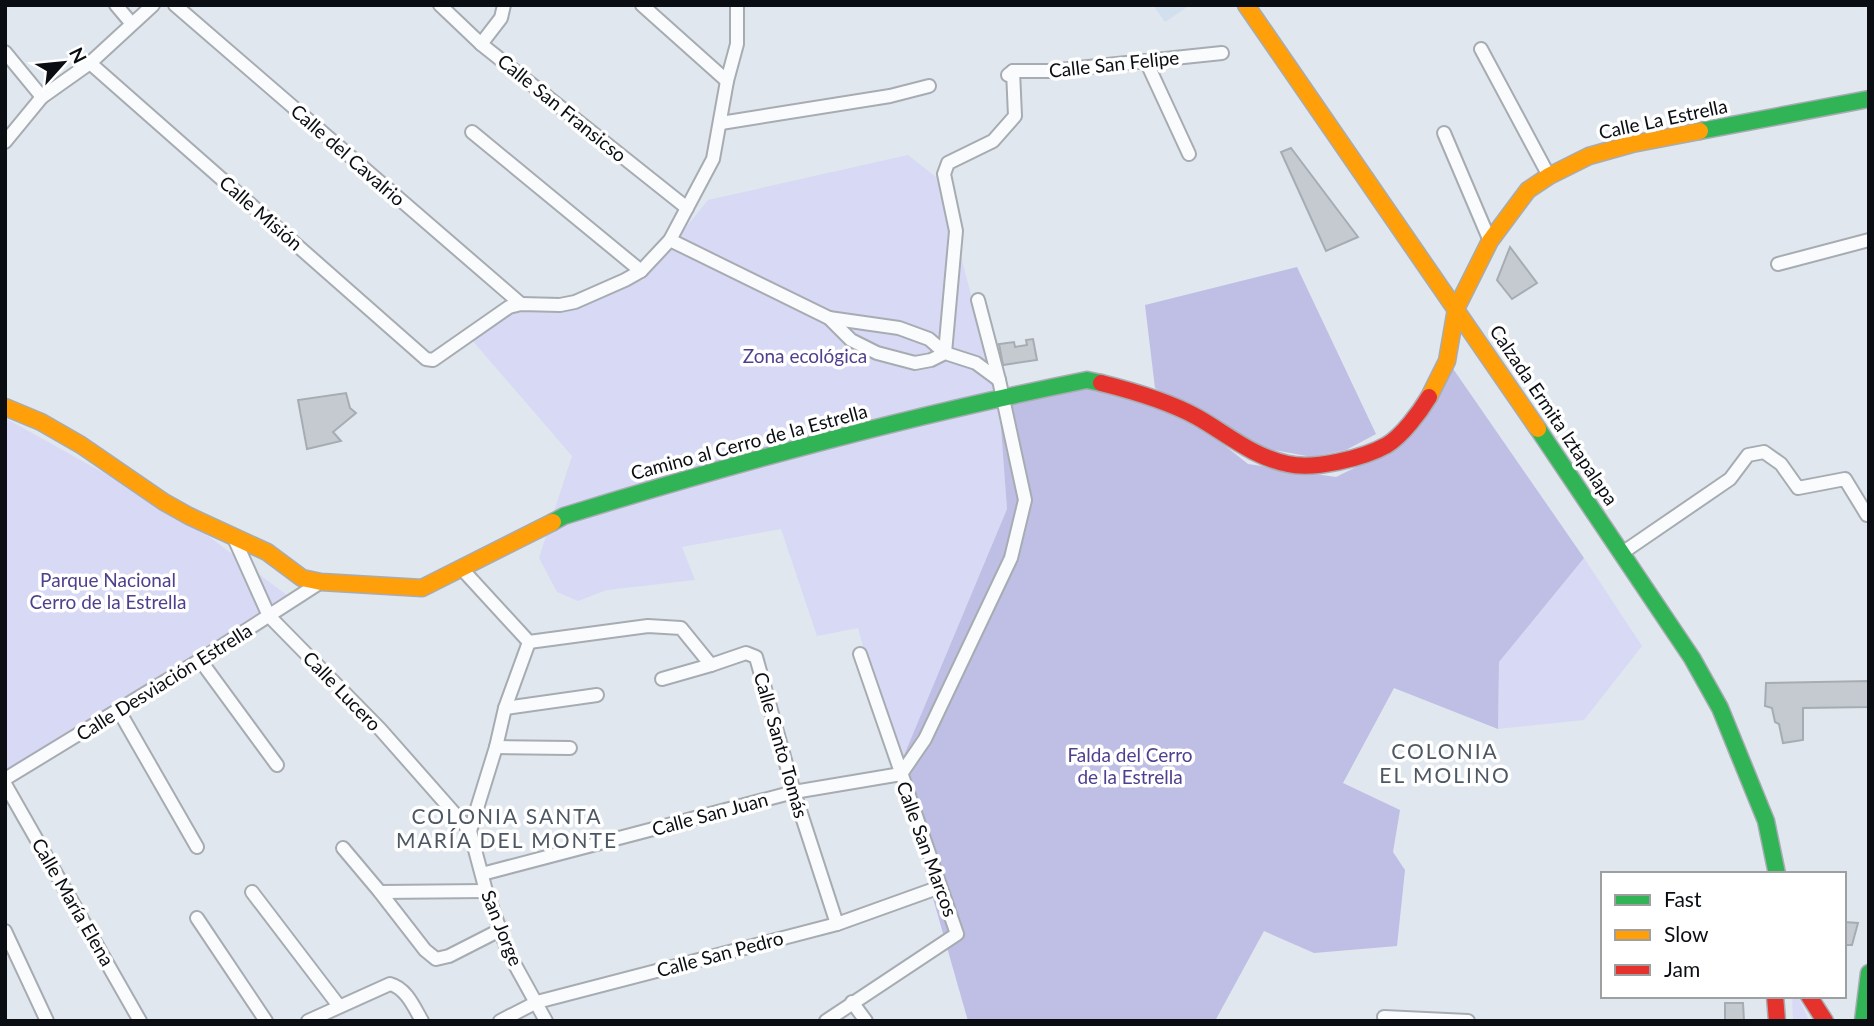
<svg xmlns="http://www.w3.org/2000/svg" width="1874" height="1026" viewBox="0 0 1874 1026" font-family="Lato,sans-serif">
	<style>
		.built { fill: #d2dfee }
		.green { fill: #d8d9f5 }
		.forest { fill: #bfbee5 }
		.building { fill: #c4cad0; stroke: #a6adb2; stroke-width: 2 }
		.lines { fill: none; stroke-linecap: round; stroke-linejoin: round }
		.street-casing { stroke: #a7acb2; stroke-width: 16 }
		.fast-casing { stroke: #a7acb2; stroke-width: 19 }
		.slow-casing { stroke: #a7acb2; stroke-width: 19 }
		.jam-casing { stroke: #a7acb2; stroke-width: 19 }
		.street { stroke: #fafbfd; stroke-width: 12 }
		.fast { stroke: #30b455; stroke-width: 16 }
		.slow { stroke: #ff9f0a; stroke-width: 16 }
		.jam { stroke: #e5322d; stroke-width: 16 }
		.labels { text-anchor: middle; stroke-width: 7; stroke-linejoin: round; paint-order: stroke }
		.street-label { font-size: 19px; fill: #0a0e13; stroke: #fff }
		.park-label { font-size: 19px; fill: #4f408d; stroke: #fff }
		.neighbourhood-label { font-size: 21px; letter-spacing: 2px; fill: #4e5864; stroke: #fff }
	</style>
	<rect width="100%" height="100%" fill="#e0e7ef"/>
	<!-- built -->
	<polygon class="built" points="1153,5 1190,5 1165,22"/>
	<!-- green -->
	<g class="green">
		<polygon points="908,155 941,181 999,401 1007,509 897,772 858,628 817,636 781,529 682,547 695,580 607,590 578,601 557,592 539,558 572,456 471,339 509,313 643,280 708,200"/>
		<polygon points="5,418 183,517 288,596 5,779"/>
		<polygon points="1584,558 1642,646 1584,720 1498,729 1499,662"/>
		<polygon points="1792,996 1798,996 1809,1021 1793,1021"/>
	</g>
	<!-- forest -->
	<g class="forest">
		<polygon points="1297,267 1376,434 1346,450 1312,457 1263,448 1155,388 1145,305"/>
		<polygon points="1447,360 1584,558 1499,662 1498,729 1394,688 1343,783 1400,810 1393,852 1405,870 1397,946 1314,953 1264,931 1215,1021 968,1021 897,772 1007,509 999,401 1078,383 1189,417 1248,464 1336,477 1394,448"/>
	</g>
	<!-- building -->
	<g class="building">
		<polygon points="1291,148 1358,237 1326,251 1281,152"/>
		<polygon points="1510,247 1537,283 1512,299 1497,280"/>
		<polygon points="1033,339 1037,360 1003,365 999,344 1014,342 1015,347 1027,345 1026,340"/>
		<polygon points="346,393 350,408 356,413 333,432 341,441 307,449 298,400"/>
		<polygon points="1869,681 1869,707 1803,708 1803,740 1783,743 1779,724 1775,722 1772,708 1765,706 1766,683"/>
		<polygon points="1844,922 1858,923 1852,945 1844,945"/>
		<polygon points="1725,1003 1743,1003 1744,1021 1725,1021"/>
	</g>
	<g class="lines">
		<defs>
			<g id="street">
				<polyline points="116,5 132,24"/>
				<polyline points="175,5 521,304"/>
				<polyline points="440,5 481,44 687,208"/>
				<polyline points="642,5 727,81"/>
				<polyline points="481,44 501,18 504,5"/>
				<polyline points="1481,49 1549,176"/>
				<polyline points="5,52 42,97"/>
				<polyline points="1146,61 1189,154"/>
				<polyline points="90,63 426,359 433,360 509,307 521,304 560,305 575,302 625,280 641,271 670,240 713,159 727,81 737,44 737,5"/>
				<polyline points="1008,75 1013,71 1050,71 1222,53"/>
				<polyline points="721,123 890,96 929,86"/>
				<polyline points="472,132 641,271"/>
				<polyline points="1444,133 1490,241"/>
				<polyline points="5,142 42,97 90,63 153,5"/>
				<polyline points="670,240 829,318 851,340 877,353 915,363 931,360 945,353 976,363 999,380"/>
				<polyline points="1778,264 1869,240"/>
				<polyline points="829,318 899,328 929,339 945,353"/>
				<polyline points="945,353 956,231 944,174 948,163 993,141 1015,116 1013,71"/>
				<polyline points="234,538 269,616 380,729 470,831 486,891 509,954 546,1021"/>
				<polyline points="1622,553 1730,479 1748,455 1764,452 1781,464 1798,488 1845,479 1867,515"/>
				<polyline points="461,568 529,642 648,626 681,628 711,665 746,653 756,657 794,792 837,924"/>
				<polyline points="200,660 277,765"/>
				<polyline points="662,679 711,665"/>
				<polyline points="505,708 597,695"/>
				<polyline points="119,711 197,847"/>
				<polyline points="496,747 570,748"/>
				<polyline points="5,779 200,660 321,582"/>
				<polyline points="5,784 140,1021"/>
				<polyline points="470,831 496,747 505,708 529,642"/>
				<polyline points="343,848 380,892 425,950 436,959 449,956 500,930"/>
				<polyline points="482,874 794,792 901,774 925,739 1011,558 1025,500 999,380 978,300"/>
				<polyline points="252,892 339,1006"/>
				<polyline points="380,892 486,891"/>
				<polyline points="197,918 266,1021"/>
				<polyline points="5,931 47,1021"/>
				<polyline points="852,1002 866,1021"/>
				<polyline points="1384,1017 1468,1021"/>
				<path d="M308,1021L390,984C406,988 414,1007 422,1021"/>
				<polyline points="500,1021 537,1002 837,924 940,887"/>
				<polyline points="826,1021 957,934 860,654"/>
			</g>
			<g id="fast">
				<polyline points="1700,131 1869,99"/>
				<polyline points="1538,429 1692,658 1720,708 1766,821 1777,874"/>
				<path d="M553,522L564,516C735,463 912,415 1087,380L1101,383"/>
				<polyline points="1863,1021 1869,973"/>
			</g>
			<g id="slow">
				<polyline points="1246,5 1538,429"/>
				<polyline points="1429,397 1447,361 1456,309 1490,241 1528,190 1549,176 1589,156 1632,144 1700,131"/>
				<polyline points="5,407 41,422 81,445 164,502 189,516 267,552 302,578 321,582 422,588 553,522"/>
			</g>
			<g id="jam">
				<path d="M1101,383C1133,391 1168,401 1197,417C1227,434 1253,457 1288,464C1314,470 1364,458 1387,445C1402,436 1420,412 1429,397"/>
				<polyline points="1775,996 1777,1021"/>
				<polyline points="1809,996 1825,1021"/>
			</g>
		</defs>
		<!-- street casing -->
		<use href="#street" class="street-casing"/>
		<!-- fast casing -->
		<use href="#fast" class="fast-casing"/>
		<!-- slow casing -->
		<use href="#slow" class="slow-casing"/>
		<!-- jam casing -->
		<use href="#jam" class="jam-casing"/>
		<!-- street -->
		<use href="#street" class="street"/>
		<!-- fast -->
		<use href="#fast" class="fast"/>
		<!-- slow -->
		<use href="#slow" class="slow"/>
		<!-- jam -->
		<use href="#jam" class="jam"/>
	</g>
	<g class="labels">
		<!-- street labels -->
		<g class="street-label">
			<text transform="translate(1114 64) rotate(-6)" y="7">Calle San Felipe</text>
			<text transform="translate(562 108) rotate(39)" y="7">Calle San Fransicso</text>
			<text transform="translate(1663 119) rotate(-12)" y="7">Calle La Estrella</text>
			<text transform="translate(348 155) rotate(41)" y="7">Calle del Cavalrio</text>
			<text transform="translate(261 213) rotate(41)" y="7">Calle Misión</text>
			<text transform="translate(1554 415) rotate(56)" y="7">Calzada Ermita Iztapalapa</text>
			<text transform="translate(749 442) rotate(-15)" y="7">Camino al Cerro de la Estrella</text>
			<text transform="translate(164 682) rotate(-32)" y="7">Calle Desviación Estrella</text>
			<text transform="translate(342 691) rotate(46)" y="7">Calle Lucero</text>
			<text transform="translate(781 745) rotate(74)" y="7">Calle Santo Tomás</text>
			<text transform="translate(710 814) rotate(-15)" y="7">Calle San Juan</text>
			<text transform="translate(927 849) rotate(70)" y="7">Calle San Marcos</text>
			<text transform="translate(73 902) rotate(60)" y="7">Calle María Elena</text>
			<text transform="translate(502 928) rotate(68)" y="7">San Jorge</text>
			<text transform="translate(720 954) rotate(-15)" y="7">Calle San Pedro</text>
		</g>
		<!-- park labels -->
		<g class="park-label">
			<text x="805" y="363">Zona ecológica</text>
			<text x="108" y="587">Parque Nacional<tspan x="108" dy="22">Cerro de la Estrella</tspan></text>
			<text x="1130" y="762">Falda del Cerro<tspan x="1130" dy="22">de la Estrella</tspan></text>
		</g>
		<!-- neighbourhood labels -->
		<g class="neighbourhood-label">
			<text x="1445" y="759">COLONIA<tspan x="1445" dy="24">EL MOLINO</tspan></text>
			<text x="507" y="824">COLONIA SANTA<tspan x="507" dy="24">MARÍA DEL MONTE</tspan></text>
		</g>
	</g>
	<!-- border -->
	<rect width="1874" height="1026" fill="none" stroke="#0a0e13" stroke-width="14"/>
	<!-- legend -->
	<rect x="1601" y="872" width="245" height="126" fill="#ffffff" stroke="#9d9fa1" stroke-width="2"/>
	<rect x="1615" y="895" width="35" height="10" fill="#30b455" stroke="#9d9fa1" stroke-width="2"/>
	<text x="1664" y="907" font-size="21" fill="#0a0e13">Fast</text>
	<rect x="1615" y="930" width="35" height="10" fill="#ff9f0a" stroke="#9d9fa1" stroke-width="2"/>
	<text x="1664" y="942" font-size="21" fill="#0a0e13">Slow</text>
	<rect x="1615" y="965" width="35" height="10" fill="#e5322d" stroke="#9d9fa1" stroke-width="2"/>
	<text x="1664" y="977" font-size="21" fill="#0a0e13">Jam</text>
	<!-- north arrow -->
	<g transform="translate(63 63) rotate(63)" stroke="#ffffff" stroke-width="5" paint-order="stroke">
	<path d="M0-5L12 26L0 18L-12 26Z" fill="#0a0e13"/>
	<text y="-10" font-size="19" font-weight="bold" text-anchor="middle" fill="#0a0e13">N</text>
	</g>
</svg>
